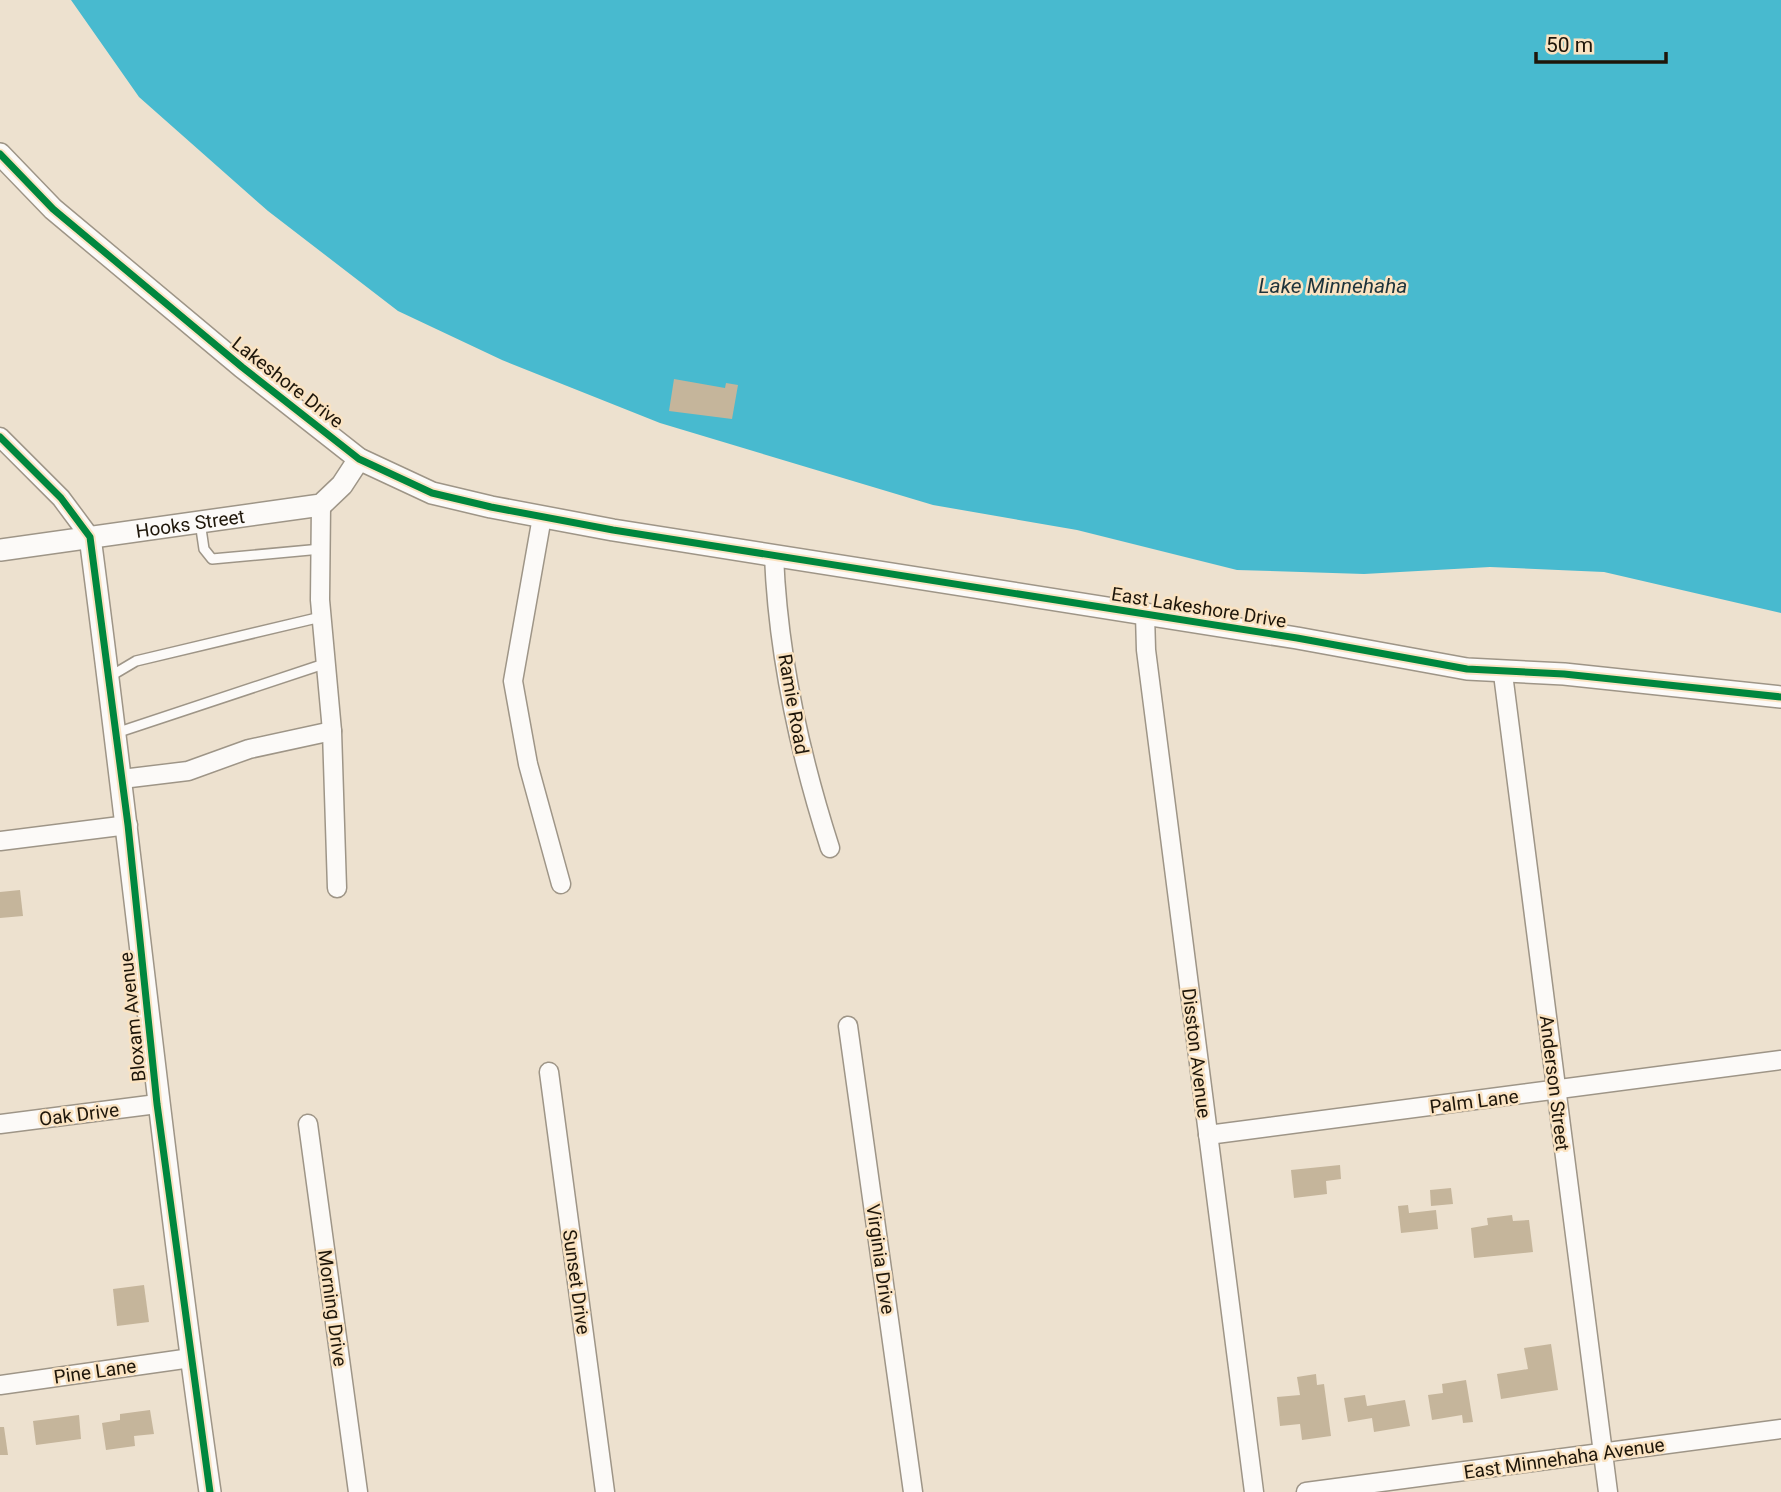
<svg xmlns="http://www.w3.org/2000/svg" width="1781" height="1492" viewBox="0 0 1781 1492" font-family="Roboto,sans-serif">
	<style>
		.water { fill: #48bacf }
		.building { fill: #c5b59b }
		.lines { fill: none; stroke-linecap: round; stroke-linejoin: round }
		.service-casing { stroke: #9e9587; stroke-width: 12 }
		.minor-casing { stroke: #9e9587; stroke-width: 21 }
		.tertiary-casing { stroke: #9e9587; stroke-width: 24 }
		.service { stroke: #fcfaf8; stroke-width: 9 }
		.minor { stroke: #fcfaf8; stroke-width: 18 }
		.tertiary { stroke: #fcfaf8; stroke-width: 21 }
		.cycleway-casing { stroke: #fae3c2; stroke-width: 11 }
		.cycleway { stroke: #00873e; stroke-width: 7 }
		.labels { text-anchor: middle; stroke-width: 5; stroke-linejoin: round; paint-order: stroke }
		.street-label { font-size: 19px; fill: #1e160a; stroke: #fae3c2 }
		.water-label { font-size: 21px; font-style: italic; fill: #1d333b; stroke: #fae3c2 }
	</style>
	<rect width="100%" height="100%" fill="#ede1cf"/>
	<!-- water -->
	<polygon class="water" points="71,0 1781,0 1781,613 1604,572 1490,567 1364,574 1237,570 1077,530 933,505 660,423 502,360 398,311 268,211 139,97"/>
	<!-- building -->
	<g class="building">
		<polygon points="674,379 725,388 726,383 738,385 732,419 669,411"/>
		<polygon points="20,890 23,916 0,918 0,892"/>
		<polygon points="1340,1165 1341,1179 1326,1181 1327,1194 1294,1198 1291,1170"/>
		<polygon points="1451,1188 1453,1204 1431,1206 1430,1190"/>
		<polygon points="1408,1205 1409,1213 1436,1210 1438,1229 1401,1233 1398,1206"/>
		<polygon points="1512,1215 1513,1221 1529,1220 1533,1252 1474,1258 1471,1228 1488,1225 1487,1218"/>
		<polygon points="144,1285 149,1322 117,1326 113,1289"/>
		<polygon points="1551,1344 1558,1390 1501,1399 1497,1374 1528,1369 1524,1348"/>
		<polygon points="1316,1374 1317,1385 1324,1384 1331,1436 1302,1440 1300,1424 1280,1426 1277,1397 1300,1395 1297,1377"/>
		<polygon points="1466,1380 1473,1422 1463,1423 1462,1415 1432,1420 1428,1395 1443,1393 1442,1384"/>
		<polygon points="1365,1395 1367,1406 1405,1400 1410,1426 1374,1432 1372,1418 1348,1422 1344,1398"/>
		<polygon points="150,1410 154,1434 134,1436 135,1446 106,1450 102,1423 120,1420 120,1414"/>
		<polygon points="79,1415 81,1439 36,1445 33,1421"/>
		<polygon points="0,1427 4,1427 8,1455 0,1455"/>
	</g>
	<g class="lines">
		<defs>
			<g id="service">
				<polyline points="200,522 204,549 212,559 321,549"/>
				<polyline points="109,677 136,661 321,617"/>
				<polyline points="116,733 324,664"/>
			</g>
			<g id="minor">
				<polyline points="0,437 61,498 90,537"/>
				<polyline points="321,505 320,600 332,731 337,888"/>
				<polyline points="542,517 513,681 528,764 561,884"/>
				<path d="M774,556C778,655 800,755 830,848"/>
				<polyline points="1145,614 1146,650 1254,1492"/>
				<polyline points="1503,674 1608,1492"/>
				<polyline points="122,779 188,771 249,749 332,731"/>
				<polyline points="0,841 128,825"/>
				<polyline points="848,1026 913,1492"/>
				<polyline points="549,1072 605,1492"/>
				<polyline points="0,1124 157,1104"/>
				<polyline points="308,1124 358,1492"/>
				<polyline points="1208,1135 1781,1060"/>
				<polyline points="0,1385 191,1358"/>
				<polyline points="1306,1492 1781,1429"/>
			</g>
			<g id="tertiary">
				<polyline points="0,154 53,209 242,367 359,459 432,493 491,507 613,530 1297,638 1467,669 1564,674 1781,697"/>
				<path d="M90,537C132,855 164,1174 210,1492"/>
				<path id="s1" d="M0,550L321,505L342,485L359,459"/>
			</g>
		</defs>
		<!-- service casing -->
		<use href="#service" class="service-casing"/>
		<!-- minor casing -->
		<use href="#minor" class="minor-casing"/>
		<!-- tertiary casing -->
		<use href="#tertiary" class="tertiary-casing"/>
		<!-- service -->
		<use href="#service" class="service"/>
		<!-- minor -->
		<use href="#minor" class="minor"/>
		<!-- tertiary -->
		<use href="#tertiary" class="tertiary"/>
		<defs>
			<g id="cycleway">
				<polyline points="0,154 53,209 242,367 359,459 432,493 491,507 613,530 1297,638 1467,669 1564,674 1781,697"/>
				<polyline points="0,437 61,498 90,537 128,825 157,1104 210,1492"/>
			</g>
		</defs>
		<!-- cycleway casing -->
		<use href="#cycleway" class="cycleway-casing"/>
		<!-- cycleway -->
		<use href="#cycleway" class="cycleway"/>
	</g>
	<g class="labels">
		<!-- street labels -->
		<g class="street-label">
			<text transform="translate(288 382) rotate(38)" y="7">Lakeshore Drive</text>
			<text dy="7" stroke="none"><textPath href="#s1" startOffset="192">Hooks Street</textPath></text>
			<text transform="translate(1199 607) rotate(9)" y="7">East Lakeshore Drive</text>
			<text transform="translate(794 704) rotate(80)" y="7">Ramie Road</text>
			<text transform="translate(132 1017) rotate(-96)" y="7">Bloxam Avenue</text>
			<text transform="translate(1197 1053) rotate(83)" y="7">Disston Avenue</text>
			<text transform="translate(1555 1083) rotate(83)" y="7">Anderson Street</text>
			<text transform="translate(1474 1101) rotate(-7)" y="7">Palm Lane</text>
			<text transform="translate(79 1114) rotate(-7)" y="7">Oak Drive</text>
			<text transform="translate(881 1259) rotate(82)" y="7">Virginia Drive</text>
			<text transform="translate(577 1282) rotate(82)" y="7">Sunset Drive</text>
			<text transform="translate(333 1308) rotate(82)" y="7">Morning Drive</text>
			<text transform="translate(95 1371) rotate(-8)" y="7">Pine Lane</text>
			<text transform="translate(1564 1458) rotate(-8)" y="7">East Minnehaha Avenue</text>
		</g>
		<!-- water labels -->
		<g class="water-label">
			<text x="1333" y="293">Lake Minnehaha</text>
		</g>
	</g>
	<!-- scale -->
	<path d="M1536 52v10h130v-10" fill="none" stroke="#1e160a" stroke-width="3.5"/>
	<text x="1546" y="52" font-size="21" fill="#1e160a" stroke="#fae3c2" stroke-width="5" paint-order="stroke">50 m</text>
</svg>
